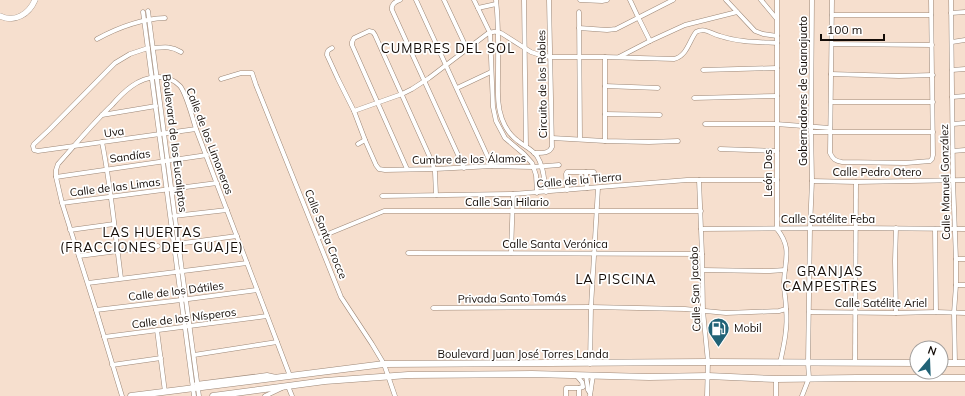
<svg xmlns="http://www.w3.org/2000/svg" width="965" height="396" viewBox="0 0 965 396" font-family="Mulish,sans-serif">
	<style>
		.lines { fill: none; stroke-linecap: round; stroke-linejoin: round }
		.street-casing { stroke: #9c8777; stroke-width: 5 }
		.secondary-casing { stroke: #9c8777; stroke-width: 6 }
		.primary-casing { stroke: #9c8777; stroke-width: 7 }
		.street { stroke: #fff; stroke-width: 4 }
		.secondary { stroke: #fff; stroke-width: 5.5 }
		.primary { stroke: #fff; stroke-width: 6 }
		.labels { text-anchor: middle; stroke-width: 3.5; stroke-linejoin: round; paint-order: stroke }
		.street-label { font-size: 11px; fill: #140c07; stroke: #fff }
		.poi-label { font-size: 11px; fill: #140c07; stroke: #fff; text-anchor: start }
		.quarter-label { font-size: 13px; letter-spacing: 1px; fill: #140c07; stroke: #fff }
	</style>
	<rect width="100%" height="100%" fill="#f6dfce"/>
	<g class="lines">
		<defs>
			<g id="street">
				<path d="M400,0C395,2 391,4 392,10L464,168"/>
				<polyline points="416,0 492,166"/>
				<polyline points="444,0 467,49"/>
				<polyline points="474,0 490,33 493,107 496,121 505,138 524,154 532,163 536,175 537,193"/>
				<path d="M496,0C499,25 498,51 498,77C498,91 497,106 502,119C505,127 511,136 518,141C524,146 532,149 537,156C544,167 544,180 546,192"/>
				<polyline points="524,0 526,146"/>
				<polyline points="580,0 602,1 607,0"/>
				<polyline points="630,0 638,17 650,41"/>
				<polyline points="726,0 755,31 763,34 777,36"/>
				<polyline points="761,0 776,18"/>
				<path d="M832,0L830,153C833,159 835,161 842,162L906,163L930,161L932,159L933,155L931,0"/>
				<polyline points="951,0 953,181 956,259 956,285 954,313 955,363"/>
				<polyline points="478,8 496,4"/>
				<polyline points="148,11 182,271 199,396"/>
				<polyline points="143,12 194,396"/>
				<polyline points="579,12 580,139"/>
				<polyline points="951,13 965,12"/>
				<polyline points="832,15 931,15"/>
				<polyline points="579,28 607,30 616,29 673,0"/>
				<path d="M97,39C119,27 140,19 165,18"/>
				<polyline points="952,42 965,40"/>
				<polyline points="832,44 932,45"/>
				<polyline points="148,48 130,54 115,63 109,69 49,130 34,144 33,146 34,150 38,151 196,129"/>
				<path d="M154,48C165,47 171,46 181,52"/>
				<path d="M332,48C328,50 327,51 327,55L338,79L354,111L365,140L376,165L379,169L385,170L435,169L492,166L533,167L559,165"/>
				<polyline points="619,57 650,41 685,25 737,12"/>
				<polyline points="703,70 777,68"/>
				<polyline points="952,70 965,69"/>
				<polyline points="831,74 899,76 933,75"/>
				<polyline points="221,79 241,73 252,73 256,85 341,297 372,344 384,364 395,396"/>
				<polyline points="605,86 658,88"/>
				<polyline points="457,88 491,72"/>
				<polyline points="952,97 965,96"/>
				<polyline points="694,98 777,96"/>
				<polyline points="831,102 933,102"/>
				<path d="M354,111L402,94L412,89L429,78L487,34C492,31 496,31 501,33L531,52L537,54L551,57H605L674,59C687,56 689,41 696,32C705,27 711,34 720,36C738,42 758,42 777,43"/>
				<polyline points="605,114 660,115"/>
				<polyline points="102,115 156,106"/>
				<polyline points="705,124 776,124 830,128"/>
				<polyline points="953,124 965,123"/>
				<polyline points="811,132 933,132"/>
				<polyline points="552,138 605,141 649,142 678,141"/>
				<polyline points="605,141 605,57"/>
				<path d="M102,142C111,187 115,233 121,278"/>
				<polyline points="358,144 365,140"/>
				<polyline points="720,149 777,151"/>
				<polyline points="953,151 965,150"/>
				<path d="M534,153C541,153 549,154 552,147L549,0"/>
				<polyline points="407,169 352,45 352,42 354,38 369,31 373,32 375,35 432,162 435,172 436,195"/>
				<polyline points="586,172 587,188"/>
				<polyline points="56,177 207,155"/>
				<polyline points="699,180 702,254 703,311 708,362 707,396"/>
				<polyline points="812,181 856,182 965,180"/>
				<polyline points="567,190 566,174 567,172 594,172"/>
				<polyline points="382,196 513,194 687,180 777,180"/>
				<polyline points="62,203 217,183"/>
				<polyline points="174,216 227,210"/>
				<polyline points="896,228 895,261 896,313"/>
				<polyline points="701,229 856,228 965,229"/>
				<polyline points="935,229 936,312"/>
				<polyline points="70,230 114,224"/>
				<polyline points="318,238 384,211 701,211"/>
				<polyline points="176,244 237,236"/>
				<polyline points="408,253 702,254"/>
				<polyline points="511,253 513,194"/>
				<polyline points="79,256 158,246"/>
				<polyline points="956,259 965,259"/>
				<polyline points="703,270 770,271 785,270"/>
				<polyline points="88,283 247,263"/>
				<polyline points="956,285 965,285"/>
				<path d="M433,308L591,307L685,309L726,313L779,311L786,309C786,300 784,292 784,284C784,261 793,249 777,229V0"/>
				<polyline points="96,310 181,300 257,290"/>
				<polyline points="809,312 896,313 936,312 965,313"/>
				<polyline points="157,330 165,392"/>
				<polyline points="104,337 267,316"/>
				<polyline points="194,355 277,342"/>
				<path d="M780,363C784,345 788,327 786,309"/>
				<polyline points="855,363 856,182"/>
				<polyline points="590,364 591,307 598,188"/>
				<polyline points="112,365 161,358"/>
				<polyline points="586,375 588,390 590,393"/>
				<polyline points="776,379 776,396"/>
				<polyline points="196,384 267,375 276,377"/>
				<polyline points="288,386 292,396"/>
				<path d="M122,396L96,310L62,203L56,177V170L58,164C76,144 93,123 112,105C118,98 125,91 132,86C146,76 167,72 180,86C186,93 193,119 196,129L290,376"/>
				<polyline points="265,396 282,388"/>
				<polyline points="566,396 566,388 579,388 583,387 582,382 576,375"/>
				<polyline points="579,396 579,388"/>
				<polyline points="590,396 593,375"/>
				<polyline points="802,396 809,378 808,363 810,228 812,181 811,126 812,0"/>
			</g>
			<path id="secondary" d="M0,16C15,23 29,14 35,0"/>
			<g id="primary">
				<polyline points="941,363 965,363"/>
				<polyline points="131,396 384,364 708,362 917,363"/>
				<polyline points="213,396 325,381 408,375 532,374 649,377 708,376 776,379 857,378 965,378"/>
			</g>
		</defs>
		<!-- street casing -->
		<use href="#street" class="street-casing"/>
		<!-- secondary casing -->
		<use href="#secondary" class="secondary-casing"/>
		<!-- primary casing -->
		<use href="#primary" class="primary-casing"/>
		<!-- street -->
		<use href="#street" class="street"/>
		<!-- secondary -->
		<use href="#secondary" class="secondary"/>
		<!-- primary -->
		<use href="#primary" class="primary"/>
	</g>
	<!-- icons -->
	<defs>
		<symbol id="fuel-pin" viewBox="-11 -11 22 30"><path d="M0 17L-7.5 6A9.5 9.5 0 1 1 7.5 6Z" fill="#206276" stroke="#fff"/><path d="M-5.5-6h7V0h2V4h1.3V-2.5L3-4.5l.8-.8L6-3V5H2.5V1h-1V6h-7ZM-4.2-4.7v3.2H.2V-4.7Z" fill="#fff"/></symbol>
	</defs>
	<g fill-rule="evenodd">
		<use href="#fuel-pin" x="706" y="316" width="25" height="34"/>
	</g>
	<g class="labels">
		<!-- street labels -->
		<g class="street-label">
			<text transform="translate(542 84) rotate(-91)" y="4">Circuito de los Robles</text>
			<text transform="translate(803 91) rotate(-90)" y="4">Gobernadores de Guanajuato</text>
			<text transform="translate(114 132) rotate(-8)" y="4">Uva</text>
			<text transform="translate(210 141) rotate(69)" y="4">Calle de los Limoneros</text>
			<text transform="translate(175 143) rotate(83)" y="4">Boulevard de los Eucaliptos</text>
			<text transform="translate(130 156) rotate(-8)" y="4">Sandías</text>
			<text transform="translate(469 159) rotate(-1)" y="4">Cumbre de los Álamos</text>
			<text x="877" y="176">Calle Pedro Otero</text>
			<text transform="translate(768 173) rotate(-90)" y="4">León Dos</text>
			<text transform="translate(579 180) rotate(-5)" y="4">Calle de la Tierra</text>
			<text transform="translate(945 182) rotate(-91)" y="4">Calle Manuel González</text>
			<text transform="translate(115 187) rotate(-7)" y="4">Calle de las Limas</text>
			<text x="507" y="206">Calle San Hilario</text>
			<text x="828" y="223">Calle Satélite Feba</text>
			<text transform="translate(326 234) rotate(68)" y="4">Calle Santa Crocce</text>
			<text x="555" y="248">Calle Santa Verónica</text>
			<text transform="translate(695 289) rotate(-92)" y="4">Calle San Jacobo</text>
			<text transform="translate(176 291) rotate(-7)" y="4">Calle de los Dátiles</text>
			<text transform="translate(512 298) rotate(-1)" y="4">Privada Santo Tomás</text>
			<text x="881" y="307">Calle Satélite Ariel</text>
			<text transform="translate(184 318) rotate(-7)" y="4">Calle de los Nísperos</text>
			<text x="523" y="358">Boulevard Juan José Torres Landa</text>
		</g>
		<!-- poi labels -->
		<g class="poi-label">
			<text x="734" y="332">Mobil</text>
		</g>
		<!-- quarter labels -->
		<g class="quarter-label">
			<text x="448" y="53">CUMBRES DEL SOL</text>
			<text x="152" y="237">LAS HUERTAS<tspan x="152" dy="15">(FRACCIONES DEL GUAJE)</tspan></text>
			<text x="830" y="276">GRANJAS<tspan x="830" dy="15">CAMPESTRES</tspan></text>
			<text x="616" y="284">LA PISCINA</text>
		</g>
	</g>
	<!-- north arrow -->
	<g transform="translate(929 360) rotate(19)"><circle r="19" fill="#ffffff" stroke="#a19e9c"/>
	<path d="M0-3L7 15L0 10L-7 15Z" fill="#206276"/>
	<text y="-6" font-size="11" font-weight="bold" text-anchor="middle" fill="#140c07">N</text>
	</g>
	<!-- scale -->
	<path d="M821 34v6h63v-6" fill="none" stroke="#140c07" stroke-width="2"/>
	<text x="827" y="34" font-size="12" fill="#140c07" stroke="#ffffff" stroke-width="3" paint-order="stroke">100 m</text>
</svg>
